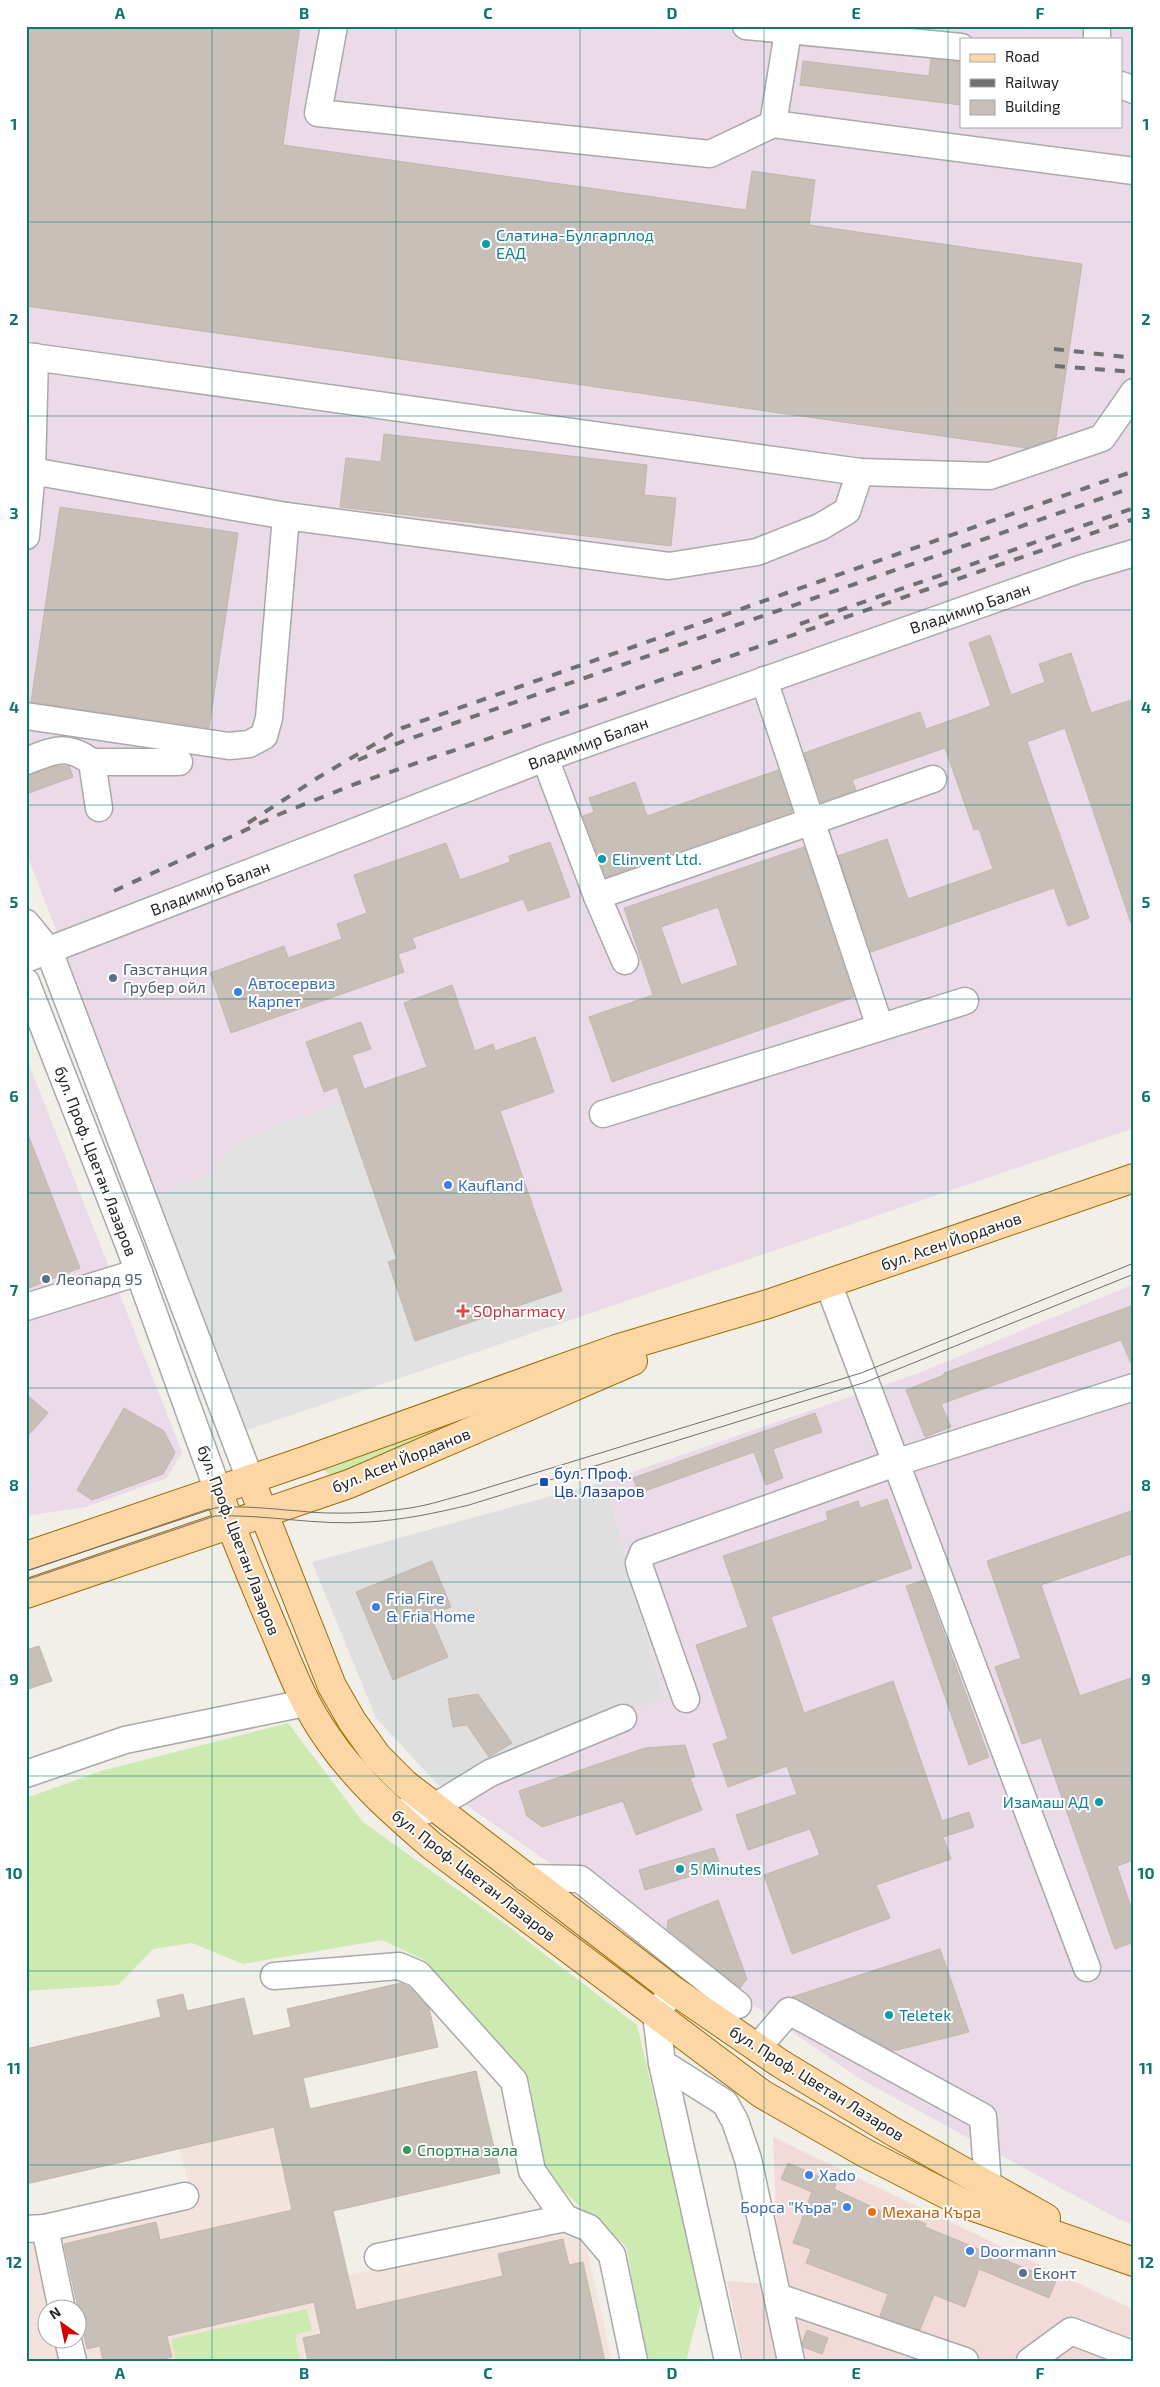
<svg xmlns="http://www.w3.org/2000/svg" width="1160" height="2387" viewBox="0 0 1160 2387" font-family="'Exo 2',sans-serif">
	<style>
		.residential { fill: #e0dfdf }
		.commercial { fill: #f2dad9 }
		.industrial { fill: #ebdbe8; fill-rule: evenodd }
		.military { fill: #f3e3dd; fill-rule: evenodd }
		.grass { fill: #cdebb0 }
		.parking { fill: #e2e2e2 }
		.building { fill: #c7bfb8; stroke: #c4b6ab; fill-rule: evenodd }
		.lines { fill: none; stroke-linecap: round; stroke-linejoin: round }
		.minor-casing { stroke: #a9a9a9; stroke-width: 29 }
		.major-casing { stroke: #a06b00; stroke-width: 30 }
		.minor { stroke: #fff; stroke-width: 26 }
		.major { stroke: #fcd6a4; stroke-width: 28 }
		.tram { stroke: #707070; stroke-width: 1 }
		.rail { stroke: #707070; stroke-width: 4; stroke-dasharray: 10 10; stroke-linecap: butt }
		.grid { fill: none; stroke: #0f766e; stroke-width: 1; stroke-opacity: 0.55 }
		.culture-dot { fill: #0f9aa8; stroke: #fff; stroke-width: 2 }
		.service-dot { fill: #5c6f8a; stroke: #fff; stroke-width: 2 }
		.shop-dot { fill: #3f7fe0; stroke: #fff; stroke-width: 2 }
		.health-dot { fill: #e0444e; stroke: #fff; stroke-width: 2 }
		.transit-dot { fill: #1a4fb4; stroke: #fff; stroke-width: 2 }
		.leisure-dot { fill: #2e9e5b; stroke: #fff; stroke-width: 2 }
		.food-dot { fill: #e8710a; stroke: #fff; stroke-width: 2 }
		.labels { text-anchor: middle; stroke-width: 4; stroke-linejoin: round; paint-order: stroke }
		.culture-label { font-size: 16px; fill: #0d838f; stroke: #fff; text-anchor: start }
		.street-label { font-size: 16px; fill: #222; stroke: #fff }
		.service-label { font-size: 16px; fill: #4e5e75; stroke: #fff; text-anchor: start }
		.shop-label { font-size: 16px; fill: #366cbe; stroke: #fff; text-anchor: start }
		.health-label { font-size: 16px; fill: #be3a42; stroke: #fff; text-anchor: start }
		.transit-label { font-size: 16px; fill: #164399; stroke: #fff; text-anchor: start }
		.leisure-label { font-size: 16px; fill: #27864d; stroke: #fff; text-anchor: start }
		.food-label { font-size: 16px; fill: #c56008; stroke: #fff; text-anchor: start }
		.neatline { fill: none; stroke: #0f766e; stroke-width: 2 }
		.grid-label { font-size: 16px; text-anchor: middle; font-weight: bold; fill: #0f766e }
	</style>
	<rect width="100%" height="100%" fill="#f2efe9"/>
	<!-- residential -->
	<polygon class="residential" points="606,1481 664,1699 439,1786 376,1718 312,1562"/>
	<!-- commercial -->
	<polygon class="commercial" points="773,2137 1134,2310 1134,2361 744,2361 727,2281 779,2285"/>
	<!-- industrial -->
	<g class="industrial">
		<path d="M26,26H1134V1128L247,1430L26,852ZM961,39H1121V126H961Z"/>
		<polygon points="26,1057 182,1452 167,1478 86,1507 26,1516"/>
		<polygon points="1134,1284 1134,2225 1118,2219 860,2079 439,1786 664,1698 606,1481 919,1373"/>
	</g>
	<!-- military -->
	<path class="military" d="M274,2127L306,2282L583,2230L612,2361H26V2245L47,2243L194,2207L180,2149ZM48,2310H78V2340H48Z"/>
	<!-- grass -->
	<g class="grass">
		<path d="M591,1367L333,1478L323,1469C413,1437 501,1399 591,1367Z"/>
		<polygon points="288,1723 363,1822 500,1920 637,2025 702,2299 686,2361 647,2361 626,2246 586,2213 542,2169 530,2082 456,2001 426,1961 382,1940 243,1964 192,1943 153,1949 118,1985 26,1991 26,1798 101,1771"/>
		<polygon points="307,2309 312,2330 295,2335 300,2361 176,2361 171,2339"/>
	</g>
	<!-- parking -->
	<polygon class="parking" points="342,1101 397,1259 388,1263 415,1341 562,1291 573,1319 247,1430 157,1195 208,1174 239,1141"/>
	<!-- building -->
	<g class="building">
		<polygon points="26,26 300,26 283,145 746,210 752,171 815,180 809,225 1082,264 1056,438 1026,448 26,306"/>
		<polygon points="931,59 961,62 961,105 800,85 803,61 929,76"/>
		<polygon points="384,434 647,465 644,495 676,498 671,546 340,507 346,458 381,462"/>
		<polygon points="60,507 238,533 209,728 31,702"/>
		<polygon points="990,635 1011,695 1045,682 1039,664 1071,653 1091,713 1134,699 1134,922 1131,923 1065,728 1027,742 1089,918 1068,926 1054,888 871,952 838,856 887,839 908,899 993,869 979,829 974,830 945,748 852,780 856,790 821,802 804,753 920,712 926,729 991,706 969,643"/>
		<polygon points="56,766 69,766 73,777 26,794 26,776"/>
		<polygon points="778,770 792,812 606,877 583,816 594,812 589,798 635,782 647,816"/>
		<polygon points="550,842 570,897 528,911 523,899 412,938 416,948 398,954 404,972 231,1033 210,973 284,946 288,958 342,939 337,924 367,913 354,875 446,843 460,880 510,862 509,856"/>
		<path d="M804,847L854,997L612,1082L589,1017L653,995L624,908ZM718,907L738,965L681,985L661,927Z"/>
		<polygon points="452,985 475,1051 493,1044 495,1051 535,1037 554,1092 500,1111 562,1291 415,1341 388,1262 397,1259 342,1101 337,1087 324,1092 306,1042 361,1022 371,1049 352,1055 364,1089 427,1067 404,1003"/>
		<polygon points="27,1132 80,1268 26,1289 26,1133"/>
		<polygon points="1134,1305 1134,1370 1121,1340 941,1404 951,1427 925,1437 906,1390 944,1375 944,1373"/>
		<polygon points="26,1394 48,1413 26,1438"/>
		<polygon points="124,1408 164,1431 175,1453 163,1474 92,1500 77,1490"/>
		<polygon points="815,1413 822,1432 773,1449 783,1478 766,1485 754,1452 639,1493 633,1478"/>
		<polygon points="887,1499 912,1568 771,1617 804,1713 893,1681 942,1821 969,1812 974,1827 943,1837 951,1859 876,1885 890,1918 792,1954 764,1875 820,1855 810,1829 748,1850 736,1815 797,1794 787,1766 728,1787 713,1744 728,1739 696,1645 748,1627 723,1556 828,1520 826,1512 858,1501 860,1508"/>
		<polygon points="1134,1510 1134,1553 1041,1585 1080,1696 1134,1677 1134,1860 1117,1866 1134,1916 1134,1942 1115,1949 1041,1738 1022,1744 995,1667 1021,1658 987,1561"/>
		<polygon points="432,1561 451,1607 430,1615 448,1657 393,1680 356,1592"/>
		<polygon points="924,1580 989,1757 969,1765 906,1586"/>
		<polygon points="39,1646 52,1681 26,1690 26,1650"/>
		<polygon points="478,1694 512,1743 489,1757 467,1725 453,1727 448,1699"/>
		<polygon points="685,1745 695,1777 690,1778 702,1810 636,1835 623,1801 542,1827 527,1816 519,1791 645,1748"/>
		<polygon points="714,1848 721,1867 645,1890 639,1870"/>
		<polygon points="718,1900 747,1979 740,1988 667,1929 668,1920"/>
		<polygon points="940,1949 969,2032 893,2051 792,1997"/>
		<polygon points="401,1983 409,1987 429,2008 438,2047 303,2078 310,2109 476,2071 500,2173 333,2211 356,2310 503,2276 498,2254 563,2239 569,2265 583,2262 605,2361 308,2361 303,2338 321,2334 314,2302 167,2336 172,2357 156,2361 103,2361 100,2346 87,2349 64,2244 156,2222 160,2240 292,2210 274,2127 26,2184 26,2049 161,2017 157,2000 183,1994 187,2011 244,1998 253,2036 291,2027 287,2009"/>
		<polygon points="788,2163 836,2184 834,2189 900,2220 903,2214 926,2224 925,2227 1056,2281 1049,2298 979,2269 965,2307 934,2295 920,2330 880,2316 888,2294 806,2263 811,2249 793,2243 812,2192 781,2179"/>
		<polygon points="807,2330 828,2338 822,2354 803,2347 802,2343"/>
	</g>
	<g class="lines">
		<defs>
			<g id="minor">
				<polyline points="334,26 318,113 710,154 773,124"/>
				<polyline points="746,26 961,47"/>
				<polyline points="789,26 773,124 1134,171"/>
				<polyline points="1097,39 1097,26"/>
				<polyline points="1121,85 1134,90"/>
				<polyline points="26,356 860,472 990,476 1102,438 1134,392"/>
				<polyline points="35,357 32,471 286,516 669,566 757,552 820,527 847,511 860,472"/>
				<polyline points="26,536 32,471"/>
				<polyline points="764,680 880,1027"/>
				<polyline points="26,716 229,746 249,744 264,736 269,718 286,516"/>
				<polyline points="545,758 597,896 625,961"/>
				<path d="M26,761C55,750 66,743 92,762L99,808"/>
				<polyline points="92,762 179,762"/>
				<polyline points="597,896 933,779"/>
				<polyline points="26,923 49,951 250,1479"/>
				<polyline points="26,959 545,758 1080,569 1134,553"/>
				<polyline points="26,982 130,1248 218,1491"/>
				<polyline points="603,1114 965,1001"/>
				<polyline points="828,1283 1087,1968"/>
				<polyline points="26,1307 139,1272"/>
				<polyline points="686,1699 640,1568 639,1563 643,1553 898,1462 1134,1387"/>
				<polyline points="26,1774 125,1740 305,1703"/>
				<polyline points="392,1811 414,1814 433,1808 490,1773 623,1718"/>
				<polyline points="525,1878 580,1879 738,2005"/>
				<polyline points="274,1976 399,1966 418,1974 514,2081 532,2171 565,2218"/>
				<polyline points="673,1990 656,2014 662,2063 728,2361"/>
				<polyline points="757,2048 789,2011 983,2117 988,2186"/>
				<polyline points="662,2063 725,2103 735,2121 748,2159 791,2361"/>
				<polyline points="45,2228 62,2310"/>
				<polyline points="26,2229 45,2228 185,2196"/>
				<polyline points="378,2257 565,2218 589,2228 612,2255 634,2361"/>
				<polyline points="778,2297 965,2361"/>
				<polyline points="68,2340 73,2361"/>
				<polyline points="1030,2361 1071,2331 1134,2355"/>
			</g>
			<g id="major">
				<polyline points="250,1479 332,1686 352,1721 377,1756 405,1784 673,1990 781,2064 892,2131 1046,2218"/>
				<path d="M218,1491C235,1539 255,1585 275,1632C290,1668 304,1705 327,1737C356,1780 394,1813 432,1846L762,2094L865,2153L965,2204L1134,2262"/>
				<polyline points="26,1556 304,1461 616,1349 768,1304 1134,1178"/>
				<polyline points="26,1594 349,1484 633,1361"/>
			</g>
		</defs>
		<!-- minor casing -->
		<use href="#minor" class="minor-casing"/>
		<!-- major casing -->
		<use href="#major" class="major-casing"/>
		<!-- minor -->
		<use href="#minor" class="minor"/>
		<!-- major -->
		<use href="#major" class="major"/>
		<!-- tram -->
		<g class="tram">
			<path d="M26,1571L215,1508C243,1505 271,1509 299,1511C332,1515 377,1513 410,1508C430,1505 450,1498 470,1493L861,1373L1134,1263"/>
			<path d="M26,1580L215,1516C266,1514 317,1526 368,1522C403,1520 436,1513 469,1505L866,1382L1134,1274"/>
		</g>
		<!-- rail -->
		<g class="rail">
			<polyline points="1054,349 1134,358"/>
			<polyline points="1055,366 1134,372"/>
			<polyline points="800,624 1134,508"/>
			<polyline points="358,760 406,740 1134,487"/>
			<polyline points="248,823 319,777 402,728 1134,471"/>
			<polyline points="114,891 280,814 355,784 1134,519"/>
		</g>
	</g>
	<!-- grid -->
	<path class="grid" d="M212,26V2361M396,26V2361M580,26V2361M764,26V2361M948,26V2361M26,222H1134M26,416H1134M26,610H1134M26,805H1134M26,999H1134M26,1193H1134M26,1388H1134M26,1582H1134M26,1776H1134M26,1971H1134M26,2165H1134"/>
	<!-- markers -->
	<g class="culture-dot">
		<circle cx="486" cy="244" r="5"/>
		<circle cx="602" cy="859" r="5"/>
		<circle cx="1099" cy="1802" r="5"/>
		<circle cx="680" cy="1869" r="5"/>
		<circle cx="889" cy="2015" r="5"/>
	</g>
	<g class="service-dot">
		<circle cx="113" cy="978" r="5"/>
		<circle cx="46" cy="1279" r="5"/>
		<circle cx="1023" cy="2273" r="5"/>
	</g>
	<g class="shop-dot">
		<circle cx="238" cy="992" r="5"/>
		<circle cx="448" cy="1185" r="5"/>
		<circle cx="376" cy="1607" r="5"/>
		<circle cx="809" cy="2175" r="5"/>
		<circle cx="847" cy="2207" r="5"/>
		<circle cx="970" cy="2251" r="5"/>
	</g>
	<path class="health-dot" d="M460.5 1303.5h5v5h5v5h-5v5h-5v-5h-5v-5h5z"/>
	<rect class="transit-dot" x="539" y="1477" width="10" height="10" rx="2.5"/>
	<circle class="leisure-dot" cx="407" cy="2150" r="5"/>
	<circle class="food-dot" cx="872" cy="2212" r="5"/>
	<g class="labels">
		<!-- culture labels -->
		<g class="culture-label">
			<text x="496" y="241">Слатина-Булгарплод<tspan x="496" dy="18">ЕАД</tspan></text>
			<text x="612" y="865">Elinvent Ltd.</text>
			<text x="1089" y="1808" text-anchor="end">Изамаш АД</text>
			<text x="690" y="1875">5 Minutes</text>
			<text x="899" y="2021">Teletek</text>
		</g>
		<!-- street labels -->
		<g class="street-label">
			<text transform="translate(970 608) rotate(-19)" y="6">Владимир Балан</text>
			<text transform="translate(588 743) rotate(-20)" y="6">Владимир Балан</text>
			<text transform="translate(210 888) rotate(-21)" y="6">Владимир Балан</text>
			<text transform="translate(96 1161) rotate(69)" y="6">бул. Проф. Цветан Лазаров</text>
			<text transform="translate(951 1241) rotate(-19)" y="6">бул. Асен Йорданов</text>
			<text transform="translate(401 1460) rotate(-22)" y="6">бул. Асен Йорданов</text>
			<text transform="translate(239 1540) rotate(69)" y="6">бул. Проф. Цветан Лазаров</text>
			<text transform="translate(474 1875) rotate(38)" y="6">бул. Проф. Цветан Лазаров</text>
			<text transform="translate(817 2083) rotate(32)" y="6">бул. Проф. Цветан Лазаров</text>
		</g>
		<!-- service labels -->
		<g class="service-label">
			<text x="123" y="975">Газстанция<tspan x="123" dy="18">Грубер ойл</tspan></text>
			<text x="56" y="1285">Леопард 95</text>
			<text x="1033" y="2279">Еконт</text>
		</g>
		<!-- shop labels -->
		<g class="shop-label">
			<text x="248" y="989">Автосервиз<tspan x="248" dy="18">Карпет</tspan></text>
			<text x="458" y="1191">Kaufland</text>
			<text x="386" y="1604">Fria Fire<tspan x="386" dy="18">&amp; Fria Home</tspan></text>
			<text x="819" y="2181">Xado</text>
			<text x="837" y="2213" text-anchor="end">Борса "Къра"</text>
			<text x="980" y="2257">Doormann</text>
		</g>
		<!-- health labels -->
		<g class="health-label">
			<text x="473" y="1317">SOpharmacy</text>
		</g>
		<!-- transit labels -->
		<g class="transit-label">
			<text x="554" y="1479">бул. Проф.<tspan x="554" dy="18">Цв. Лазаров</tspan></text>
		</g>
		<!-- leisure labels -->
		<g class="leisure-label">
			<text x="417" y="2156">Спортна зала</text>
		</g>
		<!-- food labels -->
		<g class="food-label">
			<text x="882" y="2218">Механа Къра</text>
		</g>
	</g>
	<!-- border -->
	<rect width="1160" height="2387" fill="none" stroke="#ffffff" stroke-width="55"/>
	<!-- legend -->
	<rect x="960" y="38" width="162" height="90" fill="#ffffff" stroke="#a7a7a7"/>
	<rect x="970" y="54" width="25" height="8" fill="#fcd6a4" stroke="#a7a7a7"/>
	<text x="1005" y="62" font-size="15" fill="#222222">Road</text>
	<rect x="970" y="79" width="25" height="8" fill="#707070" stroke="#a7a7a7"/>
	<text x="1005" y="88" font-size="15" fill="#222222">Railway</text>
	<rect x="970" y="100" width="25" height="15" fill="#c7bfb8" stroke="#a7a7a7"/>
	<text x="1005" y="112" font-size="15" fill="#222222">Building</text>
	<!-- north arrow -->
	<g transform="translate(62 2324) rotate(327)"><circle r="24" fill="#ffffff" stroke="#a7a7a7"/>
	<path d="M0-4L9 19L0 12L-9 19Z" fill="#d40000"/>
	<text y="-8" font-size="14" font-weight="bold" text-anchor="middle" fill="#222222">N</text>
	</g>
	<rect x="28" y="28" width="1104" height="2332" class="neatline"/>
	<g class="grid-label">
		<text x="120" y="19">A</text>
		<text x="304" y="19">B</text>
		<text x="488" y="19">C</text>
		<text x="672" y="19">D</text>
		<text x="856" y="19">E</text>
		<text x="1040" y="19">F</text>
		<text x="14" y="130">1</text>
		<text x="1146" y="130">1</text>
		<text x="14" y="325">2</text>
		<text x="1146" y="325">2</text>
		<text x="14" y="519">3</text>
		<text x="1146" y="519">3</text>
		<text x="14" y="713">4</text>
		<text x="1146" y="713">4</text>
		<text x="14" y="908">5</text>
		<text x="1146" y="908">5</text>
		<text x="14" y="1102">6</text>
		<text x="1146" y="1102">6</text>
		<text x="14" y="1296">7</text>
		<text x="1146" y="1296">7</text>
		<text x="14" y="1491">8</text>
		<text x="1146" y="1491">8</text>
		<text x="14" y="1685">9</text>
		<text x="1146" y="1685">9</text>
		<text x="14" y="1879">10</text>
		<text x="1146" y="1879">10</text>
		<text x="14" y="2074">11</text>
		<text x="1146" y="2074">11</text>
		<text x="14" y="2268">12</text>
		<text x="1146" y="2268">12</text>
		<text x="120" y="2379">A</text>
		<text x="304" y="2379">B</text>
		<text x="488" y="2379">C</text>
		<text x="672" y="2379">D</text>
		<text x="856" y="2379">E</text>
		<text x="1040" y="2379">F</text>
	</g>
</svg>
